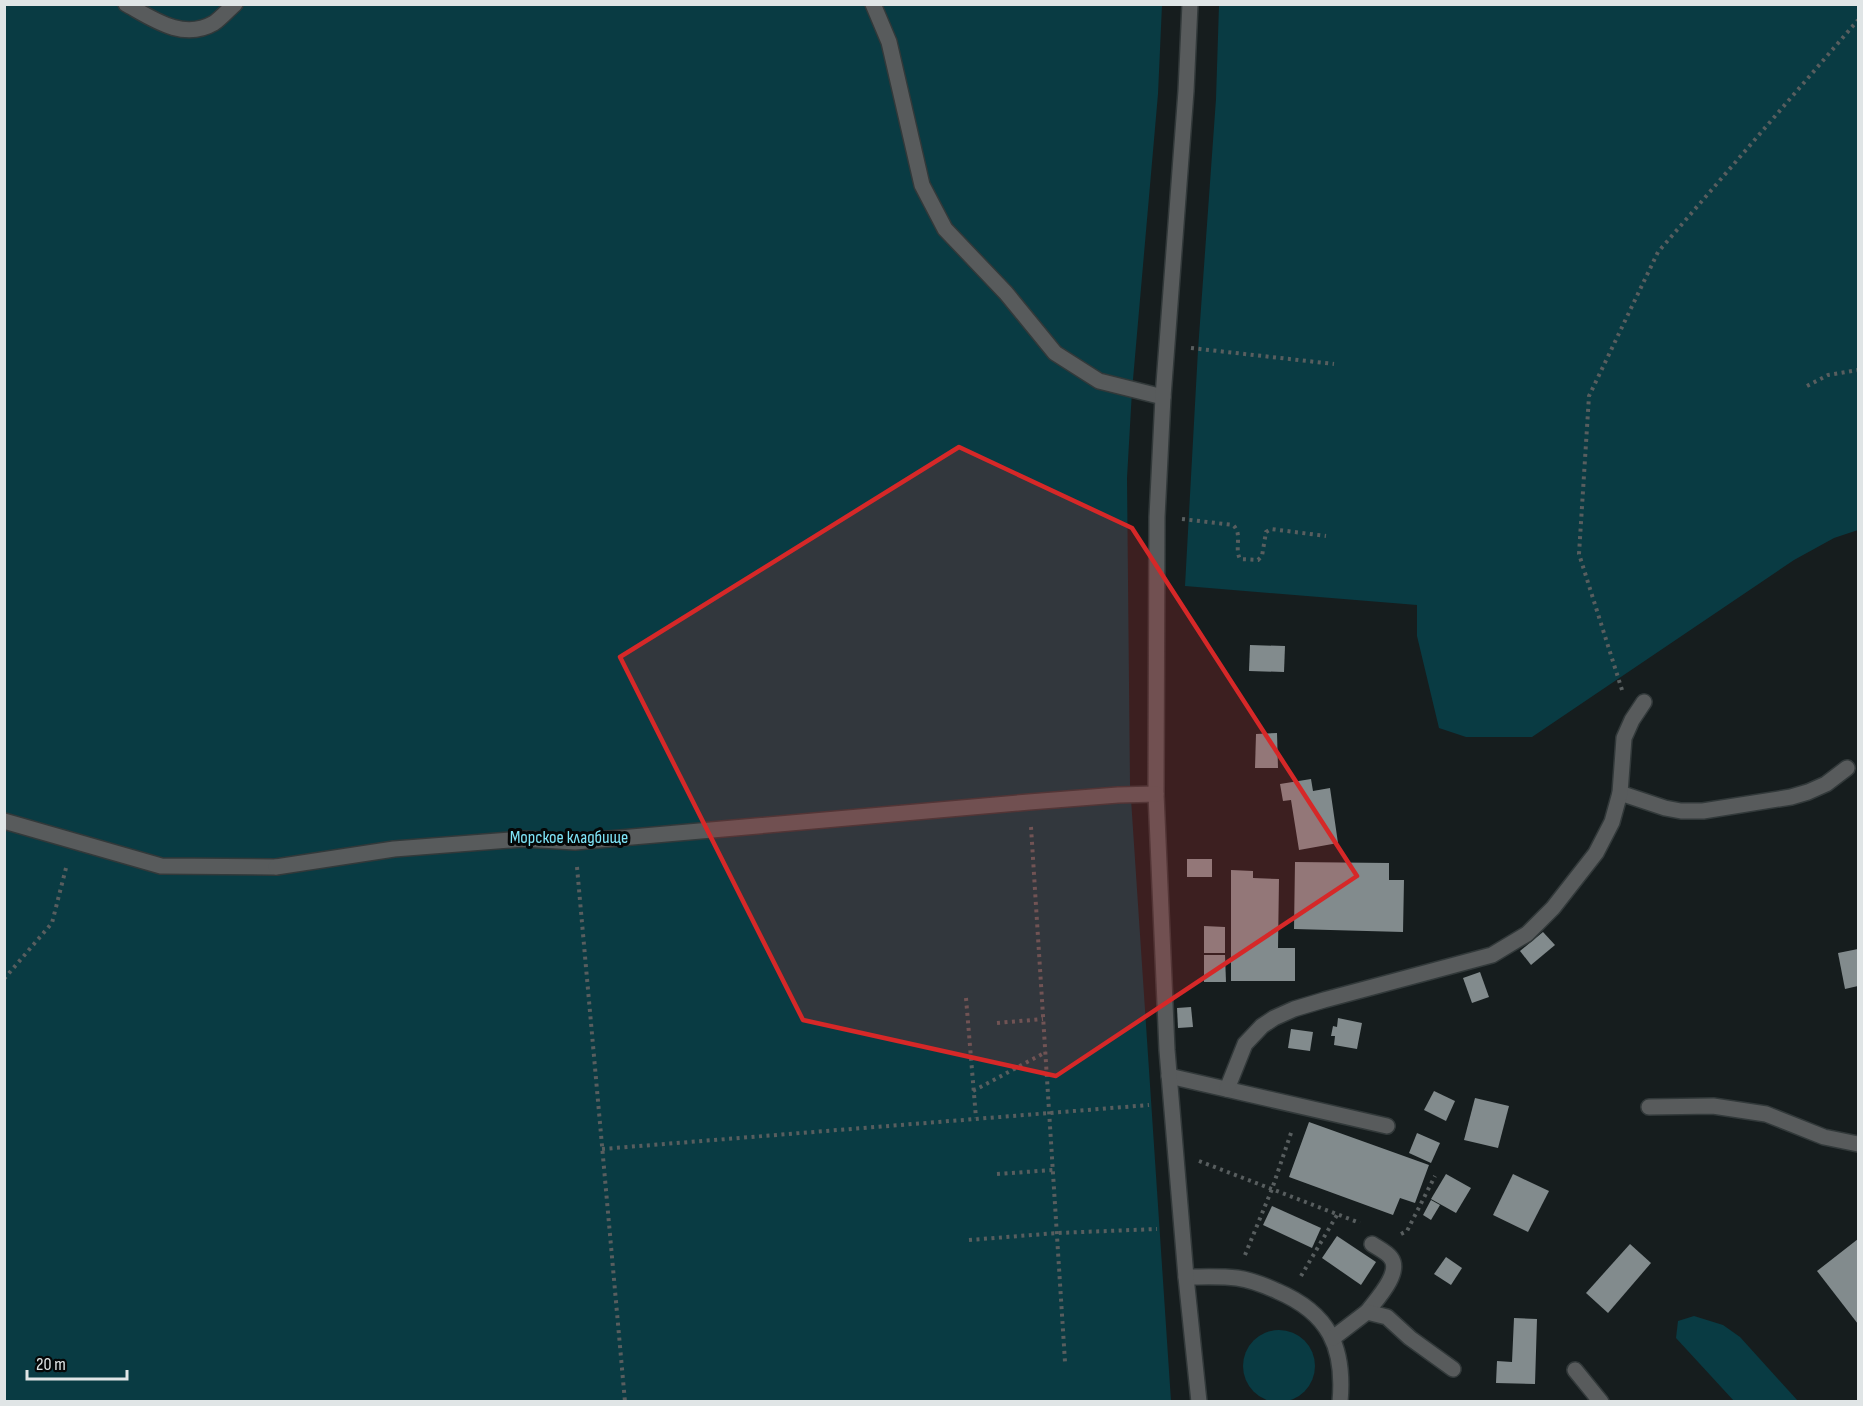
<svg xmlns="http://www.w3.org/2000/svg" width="1863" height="1406" viewBox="0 0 1863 1406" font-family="'Sofia Sans Condensed',sans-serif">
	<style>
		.green { fill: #093b43 }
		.building { fill: #828b8d }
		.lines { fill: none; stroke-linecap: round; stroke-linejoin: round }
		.service-casing { stroke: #32393a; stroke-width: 18 }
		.minor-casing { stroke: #32393a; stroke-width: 18 }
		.path { stroke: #585e5f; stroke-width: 4; stroke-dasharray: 3 4.5; stroke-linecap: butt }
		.service { stroke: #585b5c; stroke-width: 15 }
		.minor { stroke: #585b5c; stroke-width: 15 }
		.marked { fill: #d62828; fill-opacity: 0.2; stroke: #d62828; stroke-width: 4.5; stroke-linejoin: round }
		.labels { text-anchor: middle; stroke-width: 6; stroke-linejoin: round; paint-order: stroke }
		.park-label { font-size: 18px; fill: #7fe4f7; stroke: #050707 }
	</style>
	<rect width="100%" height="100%" fill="#161d1e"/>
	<!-- green -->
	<g class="green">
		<polygon points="5,5 1162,5 1158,94 1132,391 1127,478 1130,784 1171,1401 5,1402"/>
		<polygon points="1219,5 1858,5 1858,530 1834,538 1794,560 1532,737 1466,737 1439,728 1417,636 1417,605 1185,586 1198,350 1216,99"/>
		<polygon points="1694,1316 1723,1325 1740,1337 1798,1401 1734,1401 1676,1338 1678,1321"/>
		<circle cx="1279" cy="1366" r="36"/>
	</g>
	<!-- building -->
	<g class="building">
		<polygon points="1250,645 1285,646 1284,672 1249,671"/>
		<polygon points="1277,733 1278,768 1255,768 1256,734"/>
		<polygon points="1311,779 1313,791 1330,788 1338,843 1299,850 1291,800 1283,801 1280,784"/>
		<rect x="1187" y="859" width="25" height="18"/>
		<polygon points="1295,862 1389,863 1389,880 1404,880 1403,932 1294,929"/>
		<polygon points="1231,870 1253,871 1253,878 1279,879 1278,948 1295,948 1295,981 1231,981"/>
		<polygon points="1204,926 1225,927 1225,953 1204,953"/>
		<polygon points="1543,932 1555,945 1531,965 1520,951"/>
		<polygon points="1858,949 1858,986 1845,989 1838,953"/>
		<polygon points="1204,955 1225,955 1226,982 1204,982"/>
		<polygon points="1480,972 1489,997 1472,1003 1463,978"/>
		<polygon points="1191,1007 1193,1027 1178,1028 1177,1008"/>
		<polygon points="1338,1018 1362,1023 1357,1049 1334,1045 1335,1036 1331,1036 1333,1026 1337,1027"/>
		<polygon points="1291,1029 1313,1032 1310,1051 1288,1048"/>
		<polygon points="1434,1091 1455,1101 1446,1121 1424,1110"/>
		<polygon points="1475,1098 1509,1106 1498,1148 1464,1140"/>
		<polygon points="1309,1122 1429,1165 1415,1203 1400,1198 1393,1215 1289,1177"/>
		<polygon points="1417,1133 1440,1143 1431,1163 1409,1153"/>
		<polygon points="1446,1174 1471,1188 1456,1213 1431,1199"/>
		<polygon points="1513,1174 1549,1191 1528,1232 1493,1215"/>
		<polygon points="1431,1200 1440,1205 1431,1220 1423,1215"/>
		<polygon points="1272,1206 1321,1228 1312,1248 1263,1225"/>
		<polygon points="1337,1236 1376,1262 1361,1285 1322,1258"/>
		<polygon points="1858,1239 1858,1324 1817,1271"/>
		<polygon points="1630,1244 1651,1263 1608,1313 1586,1293"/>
		<polygon points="1446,1257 1462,1268 1451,1285 1434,1274"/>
		<polygon points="1514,1318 1537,1319 1535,1384 1496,1383 1497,1361 1512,1362"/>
	</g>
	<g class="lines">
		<defs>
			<g id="service">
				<path d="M126,4C153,19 183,41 214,23C221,18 228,10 235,4"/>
				<polyline points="873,4 889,42 922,185 945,229 1006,293 1055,353 1099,381 1163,397"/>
				<polyline points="1620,793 1665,808 1681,811 1703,811 1791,797 1808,792 1826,784 1847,768"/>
				<polyline points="4,821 161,866 276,867"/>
				<polyline points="1169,1076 1387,1126"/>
				<polyline points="1227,1089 1245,1044 1262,1026 1274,1018 1294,1009 1324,1000 1492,955 1527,934 1553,908 1596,853 1612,822 1620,793 1624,738 1632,720 1644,702"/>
				<polyline points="1649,1107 1713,1106 1766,1114 1824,1137 1858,1144"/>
				<path d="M1186,1277C1203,1277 1221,1276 1237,1278C1252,1280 1264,1285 1277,1291C1329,1313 1345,1347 1340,1402"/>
				<path d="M1367,1312C1376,1300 1402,1273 1391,1258C1387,1252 1378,1248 1372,1244"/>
				<polyline points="1333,1338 1367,1312 1387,1317 1410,1338 1453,1369"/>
				<polyline points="1575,1370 1601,1402"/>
			</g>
			<g id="minor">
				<polyline points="1190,4 1186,91 1163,397 1157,517 1156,794 1167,1050 1186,1277 1199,1402"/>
				<polyline points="276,867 394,849 523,839 575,842 1029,802 1118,795 1156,794"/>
			</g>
		</defs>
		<!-- service casing -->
		<use href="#service" class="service-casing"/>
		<!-- minor casing -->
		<use href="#minor" class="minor-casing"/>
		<!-- path -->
		<g class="path">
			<polyline points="1191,348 1334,364"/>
			<polyline points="1807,386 1828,375 1858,370"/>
			<path d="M1182,519L1233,525C1243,534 1234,548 1240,559L1258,560L1262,556L1266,532L1271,529L1326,536"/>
			<polyline points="1622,690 1579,554 1589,396 1658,252 1858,20"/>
			<polyline points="1031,827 1065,1362"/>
			<polyline points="577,867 625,1402"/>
			<polyline points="4,979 52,923 67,864"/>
			<polyline points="966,998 976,1118"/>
			<polyline points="997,1023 1043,1019"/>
			<polyline points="973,1091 1046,1052"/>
			<polyline points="602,1149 1149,1105"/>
			<polyline points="1199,1161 1360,1223"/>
			<polyline points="997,1174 1053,1170"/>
			<polyline points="1401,1234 1407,1231 1435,1176"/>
			<polyline points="969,1240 1057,1233 1157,1229"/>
			<polyline points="1245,1255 1272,1189 1292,1130"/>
			<polyline points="1301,1276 1337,1215"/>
		</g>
		<!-- service -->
		<use href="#service" class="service"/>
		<!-- minor -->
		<use href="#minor" class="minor"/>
	</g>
	<!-- marked area -->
	<path class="marked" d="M959,447L1132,528L1357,876L1056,1076L803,1020L620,657Z"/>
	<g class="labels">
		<!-- park labels -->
		<g class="park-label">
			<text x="569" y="843">Морское кладбище</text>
		</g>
	</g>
	<!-- border -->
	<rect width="1863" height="1406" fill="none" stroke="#e0e5e6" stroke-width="12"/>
	<!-- scale -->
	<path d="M27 1370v9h100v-9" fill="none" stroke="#e0e5e6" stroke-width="3"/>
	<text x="36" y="1370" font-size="18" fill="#e0e5e6" stroke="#050707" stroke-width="4.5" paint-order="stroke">20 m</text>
</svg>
